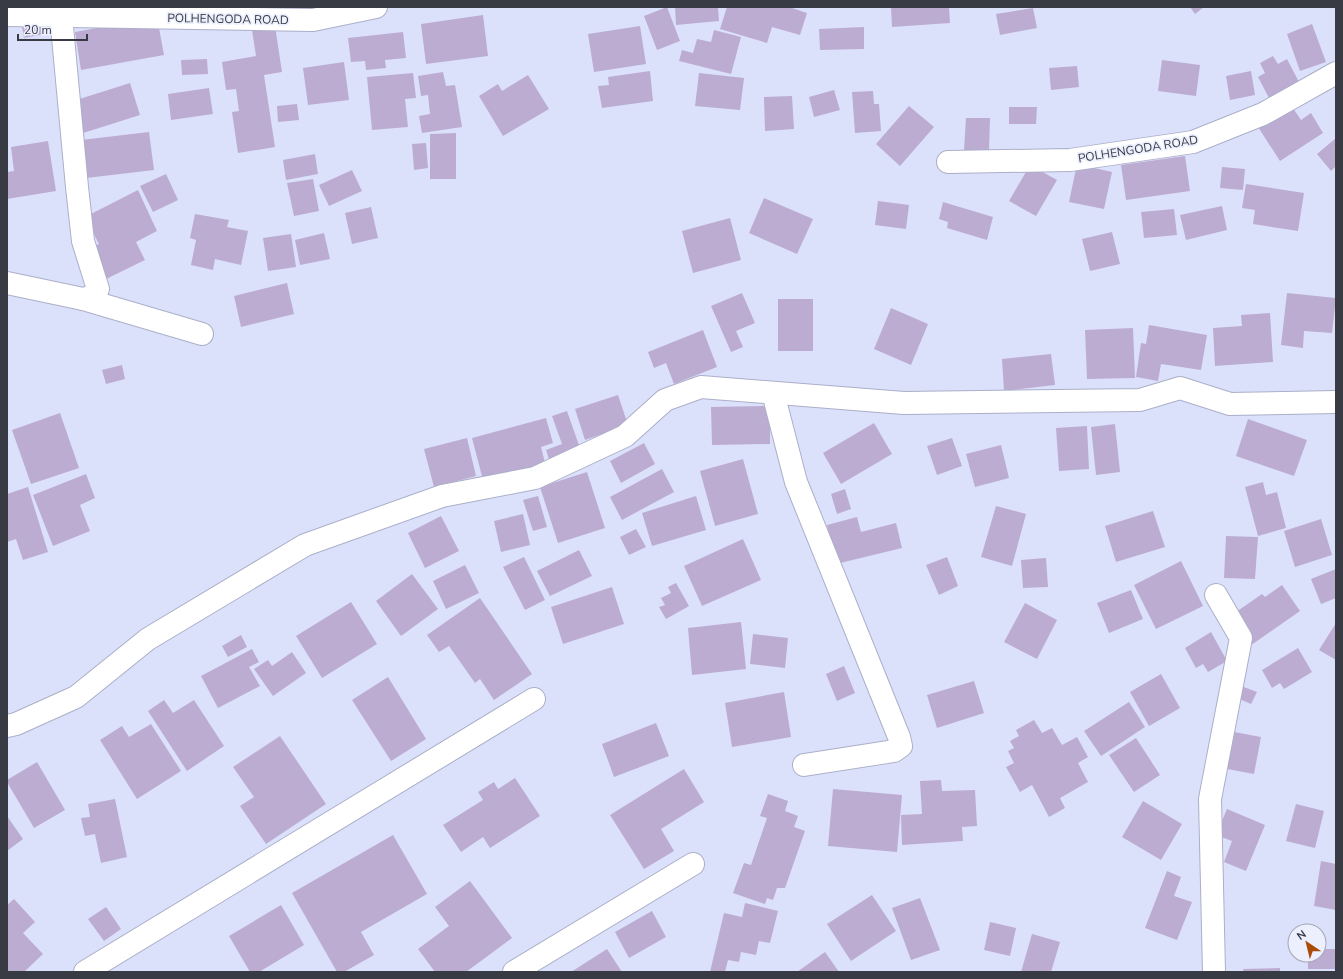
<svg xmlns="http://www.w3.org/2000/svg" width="1343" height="979" viewBox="0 0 1343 979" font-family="'Nunito Sans',sans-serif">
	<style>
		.building { fill: #bcacd2 }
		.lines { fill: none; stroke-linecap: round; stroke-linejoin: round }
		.minor-casing { stroke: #abafc8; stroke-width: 24 }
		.minor { stroke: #fff; stroke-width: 22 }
		.labels { text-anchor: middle; stroke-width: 3.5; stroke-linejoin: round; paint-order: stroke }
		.street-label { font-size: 12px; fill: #383a44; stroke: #eceffe }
	</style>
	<rect width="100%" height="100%" fill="#dce1fb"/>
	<!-- building -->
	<g class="building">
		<polygon points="667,7 680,41 657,50 644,16"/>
		<polygon points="675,7 718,7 719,21 676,25"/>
		<polygon points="727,7 789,7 807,13 800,35 772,27 767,43 720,29"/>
		<polygon points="891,7 949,7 950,23 892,27"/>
		<polygon points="1190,7 1204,7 1195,14"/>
		<polygon points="1033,8 1037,28 1000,35 996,14"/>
		<polygon points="483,15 488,56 426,64 421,24"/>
		<polygon points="157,17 164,55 81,70 75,32"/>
		<polygon points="42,23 44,34 24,38 22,27"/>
		<polygon points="1312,24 1326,62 1300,71 1287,34"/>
		<polygon points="275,26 282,72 264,75 275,147 238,153 232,112 239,111 236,89 226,90 222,62 256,56 252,30"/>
		<polygon points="640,26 646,64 594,72 588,34"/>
		<polygon points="864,27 864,49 820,50 819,29"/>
		<polygon points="714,30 741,37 731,74 679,61 682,50 693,53 697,39 711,42"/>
		<polygon points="403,32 406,58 385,60 386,68 366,70 365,61 351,62 348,38"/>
		<polygon points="1273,56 1278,64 1287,59 1299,82 1269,98 1258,77 1265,73 1260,63"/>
		<polygon points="207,59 208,74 182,75 181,60"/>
		<polygon points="1162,60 1200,65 1196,96 1158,91"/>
		<polygon points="344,62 349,100 308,105 303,68"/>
		<polygon points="1077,66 1079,87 1051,90 1049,68"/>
		<polygon points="650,71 653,101 602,108 598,86 609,85 608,77"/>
		<polygon points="1251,71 1255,95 1230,100 1226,76"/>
		<polygon points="443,72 446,86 455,85 462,127 422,133 419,116 430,114 428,95 421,96 418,76"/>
		<polygon points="413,73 416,98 405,99 408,127 372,130 367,77"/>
		<polygon points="699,73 744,78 740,110 695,106"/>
		<polygon points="528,75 549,109 503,136 479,96 498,84 502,91"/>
		<polygon points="130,83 140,115 80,134 70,102"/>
		<polygon points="209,88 213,114 171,120 168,94"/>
		<polygon points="834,90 840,110 814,117 809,97"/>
		<polygon points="873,91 874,104 879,104 881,131 855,133 852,92"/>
		<polygon points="792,96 794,129 765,131 764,97"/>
		<polygon points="297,104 299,120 278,122 277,106"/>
		<polygon points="1291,105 1301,120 1311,113 1323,133 1280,161 1258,127"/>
		<polygon points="909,106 934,127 900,166 876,144"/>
		<polygon points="1009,107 1037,107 1036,124 1009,124"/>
		<polygon points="966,118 990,118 989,151 964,150"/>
		<polygon points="149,132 154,170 86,178 81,140"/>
		<polygon points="456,133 456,179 430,179 430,134"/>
		<polygon points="1336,138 1336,166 1331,171 1317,154"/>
		<polygon points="48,141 56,191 7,199 7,172 14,171 11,147"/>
		<polygon points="426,143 428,168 414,170 412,144"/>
		<polygon points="315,154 318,174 286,180 283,160"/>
		<polygon points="1185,156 1190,191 1126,200 1121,165"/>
		<polygon points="1077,164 1112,172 1104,209 1069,202"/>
		<polygon points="1030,165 1057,180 1036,216 1009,201"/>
		<polygon points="1222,167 1245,169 1243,190 1220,188"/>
		<polygon points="352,170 362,191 329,206 319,185"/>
		<polygon points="166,174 178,200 153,212 140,186"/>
		<polygon points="313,179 319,211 294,216 287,183"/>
		<polygon points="1246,184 1304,193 1298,231 1253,224 1255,210 1242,208"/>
		<polygon points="138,190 157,231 136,242 145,260 104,280 89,249 99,244 85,217"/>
		<polygon points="764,198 813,219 797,254 749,233"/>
		<polygon points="878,201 909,205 906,229 875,225"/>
		<polygon points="943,202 993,217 987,240 947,228 948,222 939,219"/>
		<polygon points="1222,206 1227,230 1186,240 1180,215"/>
		<polygon points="371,207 378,238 352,244 345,213"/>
		<polygon points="1174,209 1177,235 1144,238 1141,212"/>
		<polygon points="195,214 229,220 227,227 248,231 241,265 215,259 213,270 191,265 196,240 190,238"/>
		<polygon points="730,218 741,260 693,273 682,231"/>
		<polygon points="1112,232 1120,264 1090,271 1082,239"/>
		<polygon points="324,233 330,259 300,265 295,240"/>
		<polygon points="291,234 296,267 268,271 263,238"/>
		<polygon points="287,283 294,314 241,327 234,296"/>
		<polygon points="742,293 755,323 736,331 743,347 731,352 711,306"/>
		<polygon points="1287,293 1336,298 1332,333 1304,331 1303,348 1281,345"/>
		<rect x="778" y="299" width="35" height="52"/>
		<polygon points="891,308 928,324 911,365 874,349"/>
		<polygon points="1270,313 1273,362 1215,366 1213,328 1242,326 1241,315"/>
		<polygon points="1149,325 1207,335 1201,370 1161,364 1158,381 1136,377 1141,343 1146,344"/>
		<polygon points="1133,328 1135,378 1087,379 1085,330"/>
		<polygon points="703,330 717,367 674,384 666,363 654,368 648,352"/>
		<polygon points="1051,354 1055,385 1004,391 1002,359"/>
		<polygon points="122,365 125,379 106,384 102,370"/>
		<polygon points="618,395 628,425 585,440 575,409"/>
		<polygon points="770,406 770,444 712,445 711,407"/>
		<polygon points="567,411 581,451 550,462 546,450 562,444 552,416"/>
		<polygon points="60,413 79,468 31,484 12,430"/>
		<polygon points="546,418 553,443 541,447 545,463 483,480 472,438"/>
		<polygon points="1248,419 1307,440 1294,476 1236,456"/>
		<polygon points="874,423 892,454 841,484 823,453"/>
		<polygon points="1115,424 1120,472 1096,475 1091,427"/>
		<polygon points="1087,426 1089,469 1059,471 1056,428"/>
		<polygon points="467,438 476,476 434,487 424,449"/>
		<polygon points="952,438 962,466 937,475 927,446"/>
		<polygon points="644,443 655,464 621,483 610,461"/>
		<polygon points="1001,445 1009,478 975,487 966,454"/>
		<polygon points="743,459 758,514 715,526 700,471"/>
		<polygon points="662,469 674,492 622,520 610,497"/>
		<polygon points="587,472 605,528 558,543 540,487"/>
		<polygon points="86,474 95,498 80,505 90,531 53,546 33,495"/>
		<polygon points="1263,482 1266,495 1277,492 1286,528 1258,536 1245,487"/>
		<polygon points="28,487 48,552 23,560 16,539 7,542 7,494"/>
		<polygon points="845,489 851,509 837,514 831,494"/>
		<polygon points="538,496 547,527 533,531 523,500"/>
		<polygon points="696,496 706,530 652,546 642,513"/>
		<polygon points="996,506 1026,514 1012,566 981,557"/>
		<polygon points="1153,511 1165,547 1116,562 1105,526"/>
		<polygon points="523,514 530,545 501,552 494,521"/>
		<polygon points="441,516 459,551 425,568 408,533"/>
		<polygon points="857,517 861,532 896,523 902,548 836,564 827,525"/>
		<polygon points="1321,519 1332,555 1295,567 1284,531"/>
		<polygon points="636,529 646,547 629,555 620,537"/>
		<polygon points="1226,536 1258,537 1255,579 1224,578"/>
		<polygon points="743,539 761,580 702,606 684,566"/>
		<polygon points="579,550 592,576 550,596 537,571"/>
		<polygon points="524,557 545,600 525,610 503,567"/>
		<polygon points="947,557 958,586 939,595 926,565"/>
		<polygon points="1046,558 1048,587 1023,588 1021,560"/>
		<polygon points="1181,561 1203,606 1156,629 1134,585"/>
		<polygon points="465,565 479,593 446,609 433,581"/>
		<polygon points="1336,569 1336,598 1321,604 1311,579"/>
		<polygon points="412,574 438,609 401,636 376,601"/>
		<polygon points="676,583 689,606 666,619 659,607 665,605 661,598 671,593 668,587"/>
		<polygon points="1282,585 1300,611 1247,648 1226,619 1262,594 1265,597"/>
		<polygon points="612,587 624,624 563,644 551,607"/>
		<polygon points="1131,590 1143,619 1109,633 1097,603"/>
		<polygon points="480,598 532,674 494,700 480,679 475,683 449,646 439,652 427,635"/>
		<polygon points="351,602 377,644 322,678 296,636"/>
		<polygon points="1025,603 1057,620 1037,659 1004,642"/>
		<polygon points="741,622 746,669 692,675 688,628"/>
		<polygon points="1336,623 1336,660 1319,650"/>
		<polygon points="1211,632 1227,661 1208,672 1203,664 1196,668 1185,648"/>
		<polygon points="753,634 788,638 785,668 750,664"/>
		<polygon points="241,635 247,647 228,657 222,646"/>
		<polygon points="1298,648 1312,672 1284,689 1280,683 1272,688 1262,670"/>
		<polygon points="252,649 259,662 249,667 260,686 218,708 201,676"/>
		<polygon points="292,652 306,673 273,696 254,669 268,660 272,666"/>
		<polygon points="844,666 855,693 837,701 826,674"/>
		<polygon points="1161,674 1180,708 1149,726 1130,692"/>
		<polygon points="388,677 426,739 391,761 352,700"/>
		<polygon points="974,681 984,713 937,728 927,695"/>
		<polygon points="1241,686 1257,692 1251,704 1237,698"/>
		<polygon points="784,692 791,737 732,747 725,703"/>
		<polygon points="164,700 173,713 194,700 224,746 187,771 148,711"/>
		<polygon points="1129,702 1145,727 1101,756 1084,731"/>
		<polygon points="1034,720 1042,733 1052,728 1062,745 1077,737 1088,757 1078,763 1088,782 1060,798 1065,808 1049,817 1032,785 1020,792 1006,767 1014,763 1008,751 1014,748 1010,741 1019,736 1016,730"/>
		<polygon points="656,723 669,756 614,777 602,744"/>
		<polygon points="151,724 181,771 137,799 100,740 122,726 129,737"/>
		<polygon points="1229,731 1261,737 1254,774 1222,768"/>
		<polygon points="280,736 326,804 266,844 240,806 254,797 233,767"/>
		<polygon points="1136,738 1160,775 1134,792 1109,755"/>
		<polygon points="37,762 65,810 34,828 7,782 7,780"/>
		<polygon points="684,769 704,802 661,829 674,851 644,869 610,815"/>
		<polygon points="515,778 540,816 490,848 483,837 461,852 443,825 483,800 478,792 494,782 498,789"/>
		<polygon points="941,780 942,791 975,790 977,826 962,827 963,841 902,845 901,815 922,814 920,781"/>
		<polygon points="833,789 902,795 897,852 828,846"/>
		<polygon points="768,794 788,801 785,811 798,816 794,827 805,831 785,888 777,888 773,900 767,898 765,904 733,893 744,863 751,865 767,818 760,816"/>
		<polygon points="115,799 127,857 101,863 95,834 85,836 81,818 90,817 88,804"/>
		<polygon points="1143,801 1182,824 1161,860 1122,837"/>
		<polygon points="1296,804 1324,811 1315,848 1286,841"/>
		<polygon points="1227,809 1265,825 1246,871 1224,862 1232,841 1216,835"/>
		<polygon points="7,816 23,839 7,851"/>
		<polygon points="393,835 427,894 361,932 374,955 344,972 337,972 292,893"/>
		<polygon points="1321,861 1336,864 1336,910 1314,906"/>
		<polygon points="1167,871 1181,877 1174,896 1192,902 1177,940 1145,928"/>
		<polygon points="470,881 512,938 466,972 435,972 418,949 449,926 435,907"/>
		<polygon points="872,895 896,931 851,961 827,924"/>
		<polygon points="920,898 940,950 911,960 892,908"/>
		<polygon points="14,899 35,922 23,933 43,954 24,972 7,971 7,905"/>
		<polygon points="745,903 778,911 770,943 759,941 756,955 741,952 739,962 728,960 725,972 710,972 724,913 742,917"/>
		<polygon points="281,905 304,945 259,972 250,972 229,936"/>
		<polygon points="106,907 121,929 104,941 88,919"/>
		<polygon points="652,911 666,937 629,958 615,932"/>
		<polygon points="990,922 1016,928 1010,956 984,950"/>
		<polygon points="1032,934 1060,942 1051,972 1021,972"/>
		<polygon points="607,949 622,972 571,972"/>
		<polygon points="1319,949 1336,949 1336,969 1308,969 1308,955 1319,955"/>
		<polygon points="825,952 839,972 797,972"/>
		<polygon points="1280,968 1280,972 1244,972 1243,969"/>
	</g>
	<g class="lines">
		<defs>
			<g id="minor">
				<polyline points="7,15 313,20 376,7"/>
				<polyline points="948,162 1070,160 1193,142 1263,114 1336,73"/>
				<path d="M7,283L83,299C90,297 95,296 98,289L83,241L77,187L61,16"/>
				<polyline points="83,299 202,334"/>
				<polyline points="773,393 796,482 899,737 901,746 894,751 804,765"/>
				<polyline points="7,726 16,724 76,697 148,639 305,545 442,496 535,478 625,436 665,400 701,387 904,403 1140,400 1180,388 1230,404 1336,402"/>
				<polyline points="85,972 534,699"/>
				<polyline points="514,972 693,864"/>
				<polyline points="1214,972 1210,799 1241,638 1216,595"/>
			</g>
		</defs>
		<!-- minor casing -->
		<use href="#minor" class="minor-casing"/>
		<!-- minor -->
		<use href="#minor" class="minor"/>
	</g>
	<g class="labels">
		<!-- street labels -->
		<g class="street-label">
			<text transform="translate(228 19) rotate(1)" y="4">POLHENGODA ROAD</text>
			<text transform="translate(1138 149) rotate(-9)" y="4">POLHENGODA ROAD</text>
		</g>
	</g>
	<!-- border -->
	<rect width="1343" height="979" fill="none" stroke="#383a44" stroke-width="16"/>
	<!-- north arrow -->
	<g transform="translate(1307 943) rotate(325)"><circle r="19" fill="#eceffe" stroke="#a4a7b4"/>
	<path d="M0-3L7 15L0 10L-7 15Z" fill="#ac4b07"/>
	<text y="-6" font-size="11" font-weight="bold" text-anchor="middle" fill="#383a44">N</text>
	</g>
	<!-- scale -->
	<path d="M18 34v6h69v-6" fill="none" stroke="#383a44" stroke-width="2"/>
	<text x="24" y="34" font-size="12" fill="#383a44" stroke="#eceffe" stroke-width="3" paint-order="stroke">20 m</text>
</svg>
